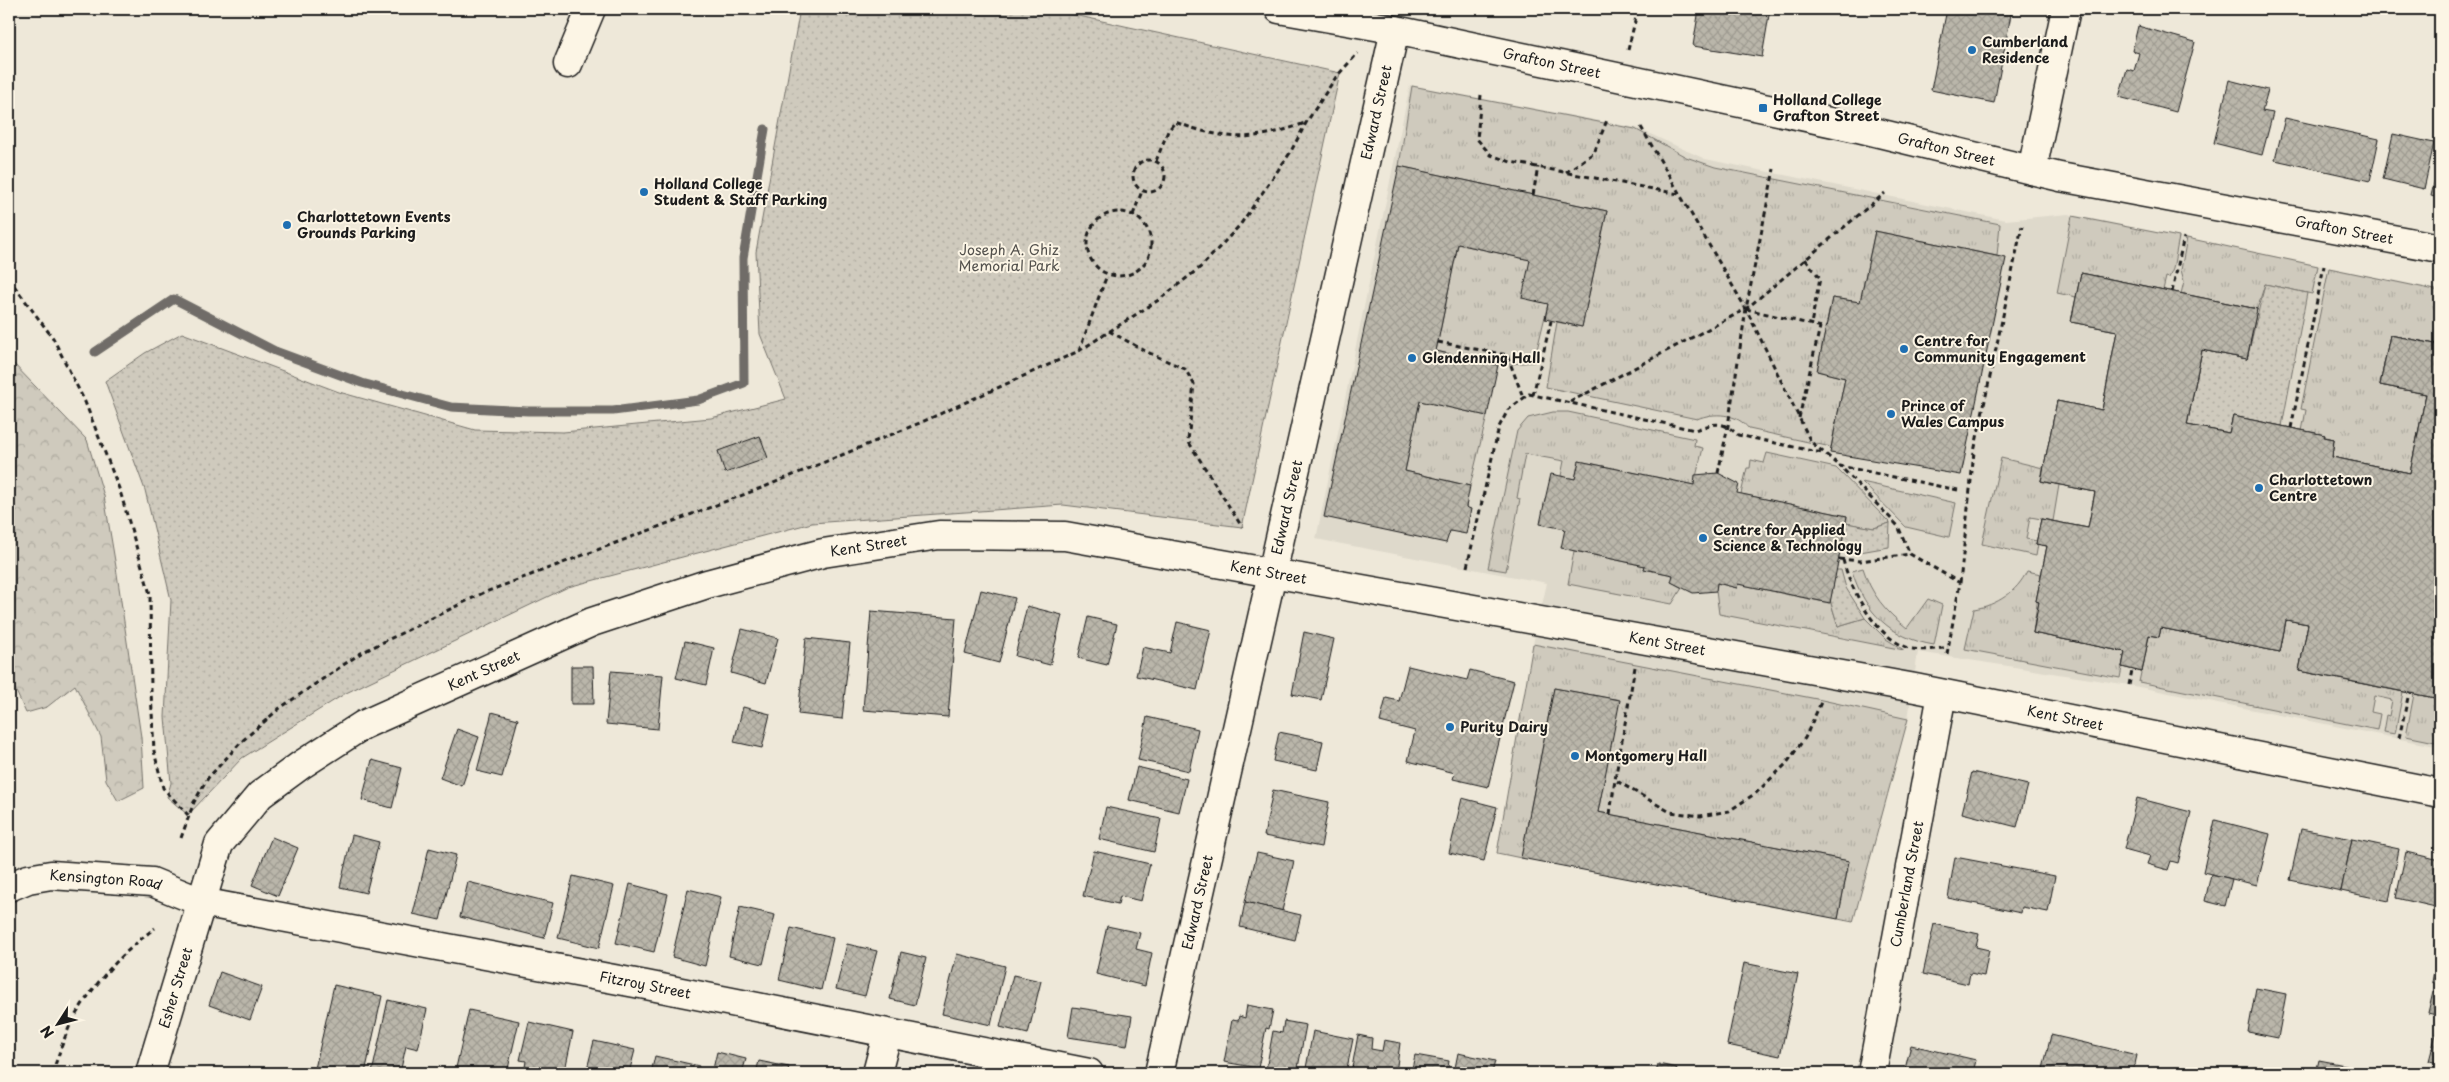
<svg xmlns="http://www.w3.org/2000/svg" width="2449" height="1082" viewBox="0 0 2449 1082" font-family="'Playpen Sans',sans-serif">
	<style>
		.built { fill: #ded9cb }
		.grass { fill: url(#grass-tufts); stroke: #76736c }
		.forest { fill: url(#forest-crowns); stroke: #76736c }
		.park { fill: url(#park-dots); stroke: #76736c }
		.lines { fill: none; stroke-linecap: round; stroke-linejoin: round }
		.stream { stroke: #6f6c67; stroke-width: 9 }
		.building { fill: url(#building-cross-hatch); stroke: #1c1c1c; fill-rule: evenodd }
		.minor-casing { stroke: #1c1c1c; stroke-width: 31 }
		.major-casing { stroke: #1c1c1c; stroke-width: 31 }
		.path { stroke: #1c1c1c; stroke-width: 3; stroke-dasharray: 5 4; stroke-linecap: butt }
		.minor { stroke: #fcf5e5; stroke-width: 28 }
		.major { stroke: #fcf5e5; stroke-width: 28 }
		.poi-dot { fill: #1f6fb2; stroke: #fcf5e5; stroke-width: 2 }
		.labels { text-anchor: middle; stroke-width: 4; stroke-linejoin: round; paint-order: stroke }
		.poi-label { font-size: 14px; font-weight: bold; fill: #1c1c1c; stroke: #fcf5e5; text-anchor: start }
		.street-label { font-size: 14px; fill: #1c1c1c; stroke: #fcf5e5 }
		.park-label { font-size: 14px; fill: #52504c; stroke: #fcf5e5 }
	</style>
	<defs>
		<pattern id="grass-tufts" width="24" height="20" patternUnits="userSpaceOnUse" patternTransform="scale(1.25)"><rect width="24" height="20" fill="#cfcabd"/><path d="M3 7l-1-3M5 7V3M7 7l1-3M15 17l-1-3M17 17v-4M19 17l1-3" fill="none" stroke="#b1ada2"/></pattern>
		<pattern id="forest-crowns" width="20" height="18" patternUnits="userSpaceOnUse" patternTransform="scale(1.25)"><rect width="20" height="18" fill="#cfcabd"/><path d="M2 6a3 3 0 1 1 6 0M12 15a3 3 0 1 1 6 0" fill="none" stroke="#b1ada2"/></pattern>
		<pattern id="park-dots" width="8" height="8" patternUnits="userSpaceOnUse" patternTransform="scale(1.25)"><rect width="8" height="8" fill="#cfcabd"/><path d="M2 2h.1M6 6h.1" fill="none" stroke="#b1ada2" stroke-width="1.8" stroke-linecap="round"/></pattern>
		<pattern id="building-cross-hatch" width="8" height="8" patternUnits="userSpaceOnUse" patternTransform="scale(1.25)"><rect width="8" height="8" fill="#bab6aa"/><path d="M0 0l8 8M0 8l8-8" fill="none" stroke="#9f9c92"/></pattern>
	</defs>
	<rect width="100%" height="100%" fill="#eee8d9"/>
	<filter id="ink" filterUnits="userSpaceOnUse"><feTurbulence type="fractalNoise" baseFrequency=".02" numOctaves="2"/><feDisplacementMap in="SourceGraphic" scale="10" xChannelSelector="R" yChannelSelector="G"/><feConvolveMatrix kernelMatrix="1 2 1 2 8 2 1 2 1" color-interpolation-filters="sRGB"/></filter>
	<g filter="url(#ink)">
		<!-- built -->
		<polygon class="built" points="1410,85 1637,128 1705,159 2006,220 2068,214 2440,290 2440,747 2129,685 1918,652 1908,719 1853,922 1497,853 1533,644 1547,583 1316,539"/>
		<!-- grass -->
		<g class="grass">
			<path d="M1412,86L1635,129L1686,157L1715,167L2000,224L1997,256L1875,231L1860,302L1832,298L1817,371L1845,378L1831,447L1749,429C1737,413 1714,412 1697,419L1546,387L1557,322L1582,327L1607,211L1399,166Z"/>
			<polygon points="2072,216 2179,237 2173,269 2169,278 2166,277 2163,290 2076,297 2057,293"/>
			<polygon points="2187,238 2318,266 2312,294 2265,284 2257,309 2181,294 2184,281 2181,270"/>
			<polygon points="1458,244 1530,260 1548,304 1534,362 1498,365 1436,351"/>
			<polygon points="2329,268 2440,291 2440,345 2390,335 2380,385 2426,394 2410,473 2332,457 2334,439 2302,431 2306,410 2301,409"/>
			<polygon points="1420,401 1487,416 1470,486 1405,471"/>
			<polygon points="1553,412 1568,412 1695,439 1694,446 1703,448 1694,485 1579,461 1575,479 1561,476 1564,461 1525,454 1517,498 1520,499 1506,571 1488,568 1517,431 1528,418"/>
			<polygon points="1767,453 1836,468 1890,523 1874,528 1846,523 1847,516 1741,494 1747,468 1750,468 1751,460 1764,463"/>
			<polygon points="2001,458 2043,468 2041,481 2059,485 2053,521 2030,517 2026,539 2037,541 2036,544 2038,544 2036,556 1982,544"/>
			<polygon points="1862,482 1956,503 1949,537 1906,527"/>
			<polygon points="1574,551 1645,566 1644,569 1673,575 1672,582 1682,588 1672,604 1568,584"/>
			<path d="M1863,568C1871,594 1885,611 1907,628L1928,599L1942,605L1934,645C1891,638 1865,613 1852,571Z"/>
			<path d="M2027,571L2041,574L2033,633L2125,652L2120,678L1965,649L1974,609C1997,605 2017,592 2027,571Z"/>
			<polygon points="1717,583 1737,588 1738,584 1829,603 1830,600 1838,626 1865,618 1886,639 1904,650 1719,614 1716,591"/>
			<polygon points="2286,620 2308,624 2299,671 2403,692 2395,734 2383,732 2386,715 2389,716 2392,700 2374,696 2371,712 2380,714 2377,730 2139,682 2149,635 2159,636 2161,628 2280,652"/>
			<polygon points="1533,644 1822,700 1908,719 1853,922 1838,919 1849,861 1598,812 1619,700 1554,688 1521,858 1497,853"/>
			<polygon points="2414,694 2440,699 2440,743 2406,736"/>
		</g>
		<!-- forest -->
		<polygon class="forest" points="9,359 87,440 104,496 116,567 141,737 144,788 118,801 106,780 101,737 75,685 47,707 26,713 9,676"/>
		<!-- park -->
		<g class="park">
			<polygon points="800,9 1047,9 1340,73 1242,527 1063,505 812,523 568,587 346,693 242,758 188,815 167,797 171,783 165,717 171,600 145,490 105,381 145,353 182,333 339,392 475,430 563,432 711,418 786,399 760,334 756,252"/>
			<polygon points="2265,284 2307,293 2282,426 2233,417 2229,433 2187,425 2202,350 2247,359"/>
			<polygon points="1846,523 1874,528 1890,523 1889,547 1860,552 1841,548"/>
			<polygon points="1836,570 1841,570 1846,588 1865,618 1838,626 1830,600"/>
		</g>
		<g class="lines">
			<!-- stream -->
			<polyline class="stream" points="95,352 174,299 275,351 362,383 451,407 528,411 613,411 698,400 744,383 743,258 765,129"/>
		</g>
		<!-- building -->
		<g class="building">
			<polygon points="1699,9 1770,9 1762,57 1693,46"/>
			<polygon points="1947,9 2012,9 1994,103 1931,90"/>
			<polygon points="2138,26 2195,42 2176,112 2119,97 2127,69 2134,71 2139,53 2132,51"/>
			<polygon points="2229,80 2268,90 2262,111 2273,113 2262,155 2214,143"/>
			<polygon points="2285,118 2379,139 2370,181 2275,160"/>
			<polygon points="2393,134 2434,143 2424,189 2383,179"/>
			<polygon points="2440,158 2440,198 2431,196"/>
			<polygon points="1399,166 1607,211 1582,327 1545,319 1548,304 1522,298 1530,260 1458,244 1436,351 1498,365 1487,416 1420,401 1405,471 1470,486 1466,507 1471,509 1466,534 1450,531 1446,543 1324,517"/>
			<polygon points="1875,231 2006,258 1961,475 1830,453 1845,378 1817,371 1832,298 1860,302"/>
			<path d="M2081,273L2257,309L2247,359L2202,350L2187,425L2229,433L2233,416L2325,435L2324,437L2334,439L2332,457L2410,473L2426,394L2380,385L2390,335L2440,345V699L2299,671L2308,624L2286,620L2280,652L2161,628L2159,637L2149,635L2142,672L2122,667L2125,652L2033,633L2039,602L2036,601L2047,546L2036,544L2041,519L2088,528L2095,492L2041,481L2057,401L2102,410L2117,331L2071,322ZM2299,536L2392,555L2377,633L2357,629L2359,620L2272,602L2282,548L2296,551Z"/>
			<polygon points="2081,273 2257,309 2247,359 2202,350 2187,425 2229,433 2233,416 2325,435 2324,437 2334,439 2332,457 2410,473 2426,394 2380,385 2390,335 2440,345 2440,699 2299,671 2308,624 2286,620 2280,652 2161,628 2159,637 2149,635 2142,672 2122,667 2125,652 2033,633 2039,602 2036,601 2047,546 2036,544 2041,519 2088,528 2095,492 2041,481 2057,401 2102,410 2117,331 2071,322"/>
			<polygon points="760,436 768,458 725,473 718,451"/>
			<polygon points="1579,461 1694,485 1695,475 1718,473 1739,484 1737,493 1847,516 1830,603 1738,584 1737,588 1717,583 1716,591 1693,593 1671,582 1673,575 1644,569 1645,566 1561,548 1565,529 1540,524 1544,504 1551,474 1575,479"/>
			<polygon points="981,590 1015,598 999,663 965,654"/>
			<polygon points="1027,606 1062,615 1050,665 1015,656"/>
			<polygon points="871,611 956,618 948,717 863,710"/>
			<polygon points="1088,617 1117,624 1107,665 1078,658"/>
			<polygon points="1177,622 1211,630 1197,690 1136,676 1143,647 1170,653"/>
			<polygon points="742,629 778,638 766,683 731,673"/>
			<polygon points="1304,632 1334,639 1321,700 1292,694"/>
			<polygon points="806,638 850,643 842,719 798,714"/>
			<polygon points="685,641 714,648 706,685 676,678"/>
			<polygon points="571,666 593,666 594,704 571,704"/>
			<polygon points="1408,666 1467,680 1470,670 1514,681 1488,787 1453,779 1455,773 1408,761 1415,731 1380,722 1386,698 1399,701"/>
			<polygon points="611,671 663,675 658,729 606,724"/>
			<polygon points="1554,688 1620,700 1598,812 1849,861 1838,919 1521,858"/>
			<polygon points="743,707 770,714 762,748 734,742"/>
			<polygon points="492,712 518,719 502,777 477,771"/>
			<polygon points="1147,717 1198,729 1189,771 1138,760"/>
			<polygon points="457,729 479,737 462,786 440,778"/>
			<polygon points="1279,732 1323,741 1317,770 1273,761"/>
			<polygon points="372,760 402,768 392,808 362,800"/>
			<polygon points="1137,767 1187,779 1179,812 1129,800"/>
			<polygon points="1972,772 2028,785 2017,827 1962,813"/>
			<polygon points="1273,790 1329,802 1321,847 1264,836"/>
			<polygon points="1462,798 1497,807 1484,861 1449,853"/>
			<polygon points="2137,798 2191,812 2178,863 2171,861 2168,870 2147,864 2150,856 2124,849"/>
			<polygon points="1106,807 1161,819 1154,852 1099,839"/>
			<polygon points="2215,820 2270,834 2257,885 2203,872"/>
			<polygon points="2301,829 2352,839 2341,891 2290,880"/>
			<polygon points="352,835 379,842 366,893 340,887"/>
			<polygon points="272,837 298,848 278,896 252,885"/>
			<polygon points="2352,839 2399,849 2389,901 2341,891"/>
			<polygon points="429,848 456,855 440,920 413,914"/>
			<polygon points="1094,851 1150,864 1141,901 1120,896 1118,904 1083,896"/>
			<polygon points="2406,852 2440,860 2440,908 2396,898"/>
			<polygon points="1257,853 1294,861 1282,911 1245,902"/>
			<polygon points="1955,857 2055,876 2048,912 2022,907 2021,913 1948,898"/>
			<polygon points="2211,874 2232,879 2225,906 2205,901"/>
			<polygon points="573,876 614,886 599,948 558,938"/>
			<polygon points="468,882 553,903 544,938 460,917"/>
			<polygon points="630,884 668,894 654,952 616,943"/>
			<polygon points="688,889 721,897 705,966 672,957"/>
			<polygon points="1245,902 1301,915 1295,940 1240,927"/>
			<polygon points="740,907 775,915 763,964 729,956"/>
			<polygon points="1934,924 1979,934 1976,947 1989,950 1984,976 1970,973 1968,984 1923,974"/>
			<polygon points="1107,926 1140,933 1136,949 1152,953 1145,986 1096,974"/>
			<polygon points="791,928 833,938 821,990 779,980"/>
			<polygon points="847,944 877,951 865,996 836,989"/>
			<polygon points="2439,948 2440,948 2440,984 2432,982"/>
			<polygon points="901,952 926,958 915,1005 890,999"/>
			<polygon points="957,954 1005,966 991,1025 942,1014"/>
			<polygon points="1744,963 1798,974 1780,1056 1727,1045"/>
			<polygon points="220,972 262,987 250,1020 209,1005"/>
			<polygon points="1013,975 1041,981 1028,1034 1000,1027"/>
			<polygon points="334,985 382,996 365,1073 314,1073"/>
			<polygon points="2256,988 2286,994 2278,1038 2248,1032"/>
			<polygon points="2433,991 2440,993 2440,1016 2428,1013"/>
			<polygon points="388,1000 427,1009 418,1049 406,1046 400,1073 372,1073"/>
			<polygon points="1247,1005 1273,1010 1269,1029 1266,1028 1258,1068 1224,1062 1232,1020 1238,1021 1239,1016 1245,1018"/>
			<polygon points="1073,1007 1132,1016 1127,1046 1068,1037"/>
			<polygon points="469,1010 519,1021 507,1073 481,1073 456,1068"/>
			<polygon points="1284,1021 1306,1025 1297,1073 1266,1070 1273,1031 1282,1033"/>
			<polygon points="529,1022 573,1032 565,1070 558,1068 557,1073 524,1073 526,1061 520,1060"/>
			<polygon points="2437,1030 2440,1030 2440,1063 2429,1061"/>
			<polygon points="1313,1031 1353,1039 1346,1073 1306,1068"/>
			<polygon points="1358,1035 1372,1038 1371,1049 1382,1051 1384,1040 1400,1043 1396,1073 1351,1073"/>
			<polygon points="2051,1035 2137,1055 2133,1073 2042,1073"/>
			<polygon points="594,1041 635,1050 629,1073 586,1073"/>
			<polygon points="1911,1045 1976,1060 1973,1073 1904,1073"/>
			<polygon points="717,1052 746,1059 742,1073 712,1073"/>
			<polygon points="1458,1053 1495,1061 1492,1073 1454,1073"/>
			<polygon points="1415,1055 1449,1061 1447,1073 1411,1073"/>
			<polygon points="655,1056 699,1066 697,1073 651,1073"/>
			<polygon points="2319,1060 2350,1066 2349,1073 2316,1073"/>
			<polygon points="759,1061 789,1067 787,1073 756,1073"/>
			<polygon points="1658,1064 1677,1068 1675,1073 1656,1073"/>
		</g>
		<g class="lines">
			<defs>
				<g id="minor">
					<polyline points="568,64 591,9"/>
					<polyline points="2032,170 2066,9"/>
					<path id="s1" d="M9,887L28,879L51,875L152,882L201,902L646,985L1089,1073"/>
					<path id="s2" d="M150,1073L219,844L260,795L301,765L363,725L592,622L707,584L823,553L939,535L1065,536L1915,688L2440,793"/>
					<polyline points="877,1073 887,1035"/>
					<path id="s3" d="M1159,1073L1395,30"/>
					<path id="s4" d="M1872,1073L1942,694"/>
				</g>
				<g id="major">
					<path id="s5" d="M1279,9L1381,27L1858,128L2060,177L2440,248"/>
				</g>
			</defs>
			<!-- minor casing -->
			<use href="#minor" class="minor-casing"/>
			<!-- major casing -->
			<use href="#major" class="major-casing"/>
			<!-- path -->
			<g class="path">
				<polyline points="1628,50 1638,9"/>
				<polyline points="1481,95 1477,139 1491,155 1511,162 1679,194"/>
				<polyline points="1641,127 1746,309 1811,442 1840,466"/>
				<circle cx="1149" cy="176" r="16"/>
				<path d="M1156,161L1168,131L1175,122C1227,141 1253,142 1305,123"/>
				<polyline points="1566,172 1594,153 1607,120"/>
				<polyline points="1533,195 1538,167"/>
				<circle cx="1119" cy="244" r="32"/>
				<polyline points="1133,215 1142,191"/>
				<polyline points="1805,259 1820,278 1811,324"/>
				<polyline points="9,279 53,338 85,402 120,491 150,594 151,692 154,751 163,788 188,815"/>
				<polyline points="2172,292 2184,237"/>
				<polyline points="1746,309 1826,328"/>
				<polyline points="1109,331 1147,352 1185,369 1194,384 1188,441 1242,527"/>
				<polyline points="1438,342 1507,355 1523,397"/>
				<polyline points="1079,351 1107,275"/>
				<polyline points="1533,395 1551,321"/>
				<polyline points="1570,402 1746,309 1885,193"/>
				<polyline points="1799,418 1820,327"/>
				<polyline points="2291,428 2324,266"/>
				<polyline points="1718,473 1728,426 1746,309 1774,169"/>
				<polyline points="1958,490 1840,466 1898,526 1910,554 1960,583"/>
				<polyline points="1839,559 1860,561 1910,554"/>
				<path d="M1843,560C1851,591 1878,642 1913,649C1925,651 1937,649 1948,647"/>
				<path d="M1467,567L1499,427L1508,410L1529,394L1695,430C1715,423 1722,420 1738,435L1822,453"/>
				<polyline points="1947,654 1960,583 1974,452 2022,226"/>
				<polyline points="1635,667 1615,780 1670,812 1700,816 1729,811 1756,793 1786,764 1805,738 1822,700"/>
				<polyline points="2129,685 2132,670"/>
				<polyline points="2399,738 2409,693"/>
				<polyline points="1610,814 1615,780"/>
				<polyline points="181,838 194,802 208,778 242,741 280,708 361,653 483,593 764,487 922,422 1079,351 1160,299 1202,266 1240,225 1290,153 1306,123 1336,77 1358,53"/>
				<path d="M52,1073C59,1055 65,1033 75,1016C96,981 123,952 155,928"/>
			</g>
			<!-- minor -->
			<use href="#minor" class="minor"/>
			<!-- major -->
			<use href="#major" class="major"/>
		</g>
	</g>
	<!-- markers -->
	<g class="poi-dot">
		<circle cx="1972" cy="50" r="5"/>
		<rect x="1758" y="103" width="10" height="10" rx="2.5"/>
		<circle cx="644" cy="192" r="5"/>
		<circle cx="287" cy="225" r="5"/>
		<circle cx="1904" cy="349" r="5"/>
		<circle cx="1412" cy="358" r="5"/>
		<circle cx="1891" cy="414" r="5"/>
		<circle cx="2259" cy="488" r="5"/>
		<circle cx="1703" cy="538" r="5"/>
		<circle cx="1450" cy="727" r="5"/>
		<circle cx="1575" cy="756" r="5"/>
	</g>
	<g class="labels">
		<!-- poi labels -->
		<g class="poi-label">
			<text x="1982" y="47">Cumberland<tspan x="1982" dy="16">Residence</tspan></text>
			<text x="1773" y="105">Holland College<tspan x="1773" dy="16">Grafton Street</tspan></text>
			<text x="654" y="189">Holland College<tspan x="654" dy="16">Student &amp; Staff Parking</tspan></text>
			<text x="297" y="222">Charlottetown Events<tspan x="297" dy="16">Grounds Parking</tspan></text>
			<text x="1914" y="346">Centre for<tspan x="1914" dy="16">Community Engagement</tspan></text>
			<text x="1422" y="363">Glendenning Hall</text>
			<text x="1901" y="411">Prince of<tspan x="1901" dy="16">Wales Campus</tspan></text>
			<text x="2269" y="485">Charlottetown<tspan x="2269" dy="16">Centre</tspan></text>
			<text x="1713" y="535">Centre for Applied<tspan x="1713" dy="16">Science &amp; Technology</tspan></text>
			<text x="1460" y="732">Purity Dairy</text>
			<text x="1585" y="761">Montgomery Hall</text>
		</g>
		<!-- street labels -->
		<g class="street-label">
			<text dy="5" stroke="none"><textPath href="#s5" startOffset="278">Grafton Street</textPath></text>
			<text dy="5" stroke="none"><textPath href="#s3" startOffset="985">Edward Street</textPath></text>
			<text dy="5" stroke="none"><textPath href="#s5" startOffset="682">Grafton Street</textPath></text>
			<text dy="5" stroke="none"><textPath href="#s5" startOffset="1088">Grafton Street</textPath></text>
			<text dy="5" stroke="none"><textPath href="#s3" startOffset="580">Edward Street</textPath></text>
			<text dy="5" stroke="none"><textPath href="#s2" startOffset="966">Kent Street</textPath></text>
			<text dy="5" stroke="none"><textPath href="#s2" startOffset="1370">Kent Street</textPath></text>
			<text dy="5" stroke="none"><textPath href="#s2" startOffset="1775">Kent Street</textPath></text>
			<text dy="5" stroke="none"><textPath href="#s2" startOffset="560">Kent Street</textPath></text>
			<text dy="5" stroke="none"><textPath href="#s2" startOffset="2180">Kent Street</textPath></text>
			<text dy="5" stroke="none"><textPath href="#s1" startOffset="99">Kensington Road</textPath></text>
			<text dy="5" stroke="none"><textPath href="#s4" startOffset="192">Cumberland Street</textPath></text>
			<text dy="5" stroke="none"><textPath href="#s3" startOffset="175">Edward Street</textPath></text>
			<text dy="5" stroke="none"><textPath href="#s1" startOffset="650">Fitzroy Street</textPath></text>
			<text dy="5" stroke="none"><textPath href="#s2" startOffset="89">Esher Street</textPath></text>
		</g>
		<!-- park labels -->
		<g class="park-label">
			<text x="1009" y="255">Joseph A. Ghiz<tspan x="1009" dy="16">Memorial Park</tspan></text>
		</g>
	</g>
	<!-- margin -->
	<rect width="2449" height="1082" fill="none" stroke="#fcf5e5" stroke-width="30"/>
	<rect x="15" y="15" width="2419" height="1052" fill="none" stroke="#1c1c1c" stroke-width="2" filter="url(#ink)"/>
	<!-- north arrow -->
	<g transform="translate(58 1024) rotate(234)" stroke="#fcf5e5" stroke-width="4" paint-order="stroke">
	<path d="M0-4L9 19L0 12L-9 19Z" fill="#1c1c1c"/>
	<text y="-8" font-size="14" font-weight="bold" text-anchor="middle" fill="#1c1c1c">N</text>
	</g>
</svg>
